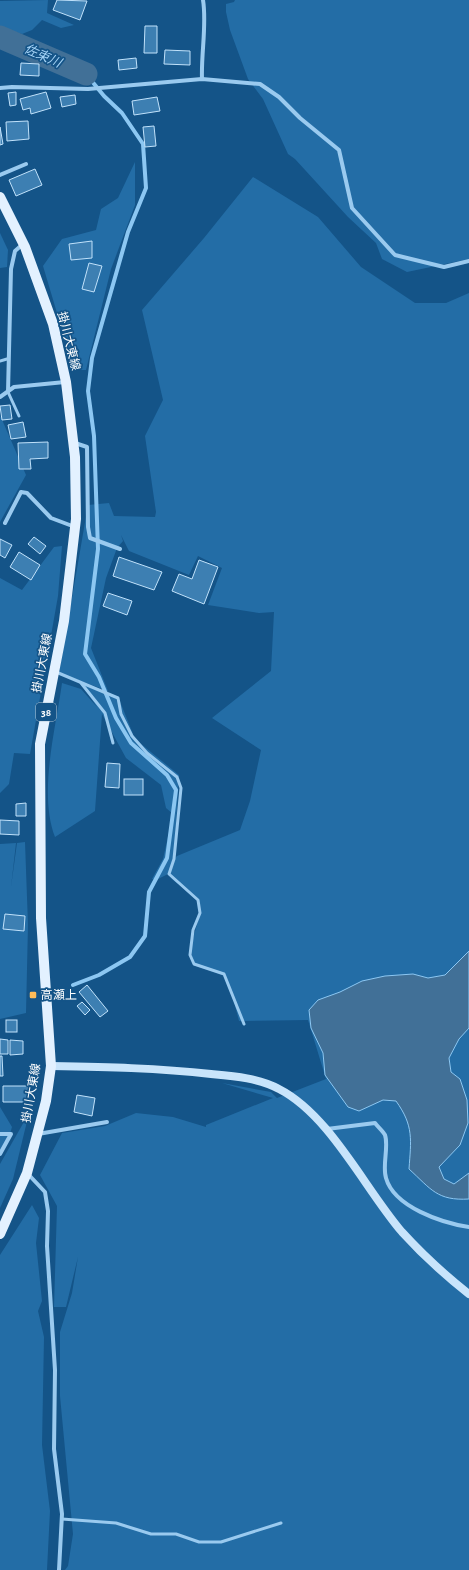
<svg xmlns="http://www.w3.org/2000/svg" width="469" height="1570" viewBox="0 0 469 1570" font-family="'Alegreya Sans','Noto Sans JP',sans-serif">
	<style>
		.green { fill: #236da6 }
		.water { fill: #417097; stroke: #8cc7f2 }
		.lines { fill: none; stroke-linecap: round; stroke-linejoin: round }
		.stream { stroke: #8cc7f2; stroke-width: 4 }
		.river { stroke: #417097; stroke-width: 23 }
		.building { fill: #3d7fb2; stroke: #c1e2fb }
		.lane { stroke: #9acaef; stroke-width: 3 }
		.street { stroke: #9acaef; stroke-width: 4 }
		.secondary { stroke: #c8e4fb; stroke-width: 8 }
		.primary { stroke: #e3f1ff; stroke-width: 10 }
		.poi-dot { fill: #ffbc59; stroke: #145488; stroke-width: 1.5 }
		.labels { text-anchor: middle; stroke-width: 3.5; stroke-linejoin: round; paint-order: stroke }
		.shield { fill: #145488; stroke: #b8ccdb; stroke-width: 1 }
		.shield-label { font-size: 11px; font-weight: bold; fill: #fff }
		.street-label { font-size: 12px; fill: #fff; stroke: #145488 }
		.poi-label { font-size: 12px; fill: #fff; stroke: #145488; text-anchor: start }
		.water-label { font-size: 13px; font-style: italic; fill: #a6d4f7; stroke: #145488 }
	</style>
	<rect width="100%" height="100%" fill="#145488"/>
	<!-- green -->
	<g class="green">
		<polygon points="48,0 47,13 74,25 61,28 42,20 32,30 22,34 0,27 0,1"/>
		<polygon points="235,0 469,0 469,259 407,272 382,259 376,243 348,217 295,159 288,154 263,99 248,79 230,30 226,12 226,4 234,2"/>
		<polygon points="135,162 135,205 111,269 86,370 74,370 43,266 62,239 96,230 101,209 118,198"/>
		<path d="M253,177L318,217L361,267L415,303H446L469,293V1570H65L68,1566L73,1534L60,1396V1332L72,1293L78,1257L66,1307H54L57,1206L40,1175L62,1133L105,1126L136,1113L173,1117L206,1127V1125L273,1098L222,1083L271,1092L277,1098L326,1079L308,1020L239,1021L231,990L224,974L194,964C184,941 205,922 198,901C193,889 174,885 168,874L156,880L152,879L163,859L173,814L166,808L161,785L126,758L102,714L95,811L55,837C38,793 56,728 62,683L81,689L97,707L79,681L119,699L135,739L179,775L174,859L177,856L240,830L250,801L261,750L212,718L271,671L274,612L259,613L208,605L222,568L198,556L189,575L129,551L121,535L123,541L117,548L106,578L91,648L108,691L59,673L88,505L109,503L114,516L155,517L156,512L145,436L163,400L142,310L204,238Z"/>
		<polygon points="0,233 8,250 7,267 0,268"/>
		<polygon points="0,415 26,475 0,522"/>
		<polygon points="62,546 58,596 30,754 14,753 9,784 0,793 0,578 22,590 54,547"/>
		<polygon points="25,842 28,925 26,1013 0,1019 0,844 16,843 11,887 17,843"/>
		<polygon points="0,1107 12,1127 9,1137 0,1154"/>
		<polygon points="29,1113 13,1179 0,1208 0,1164"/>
		<polygon points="32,1205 39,1218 36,1243 42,1301 38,1311 44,1337 42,1445 50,1511 47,1570 0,1570 0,1255"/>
	</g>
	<!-- water -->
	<path class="water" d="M469,951V1028L459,1039L449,1058L451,1072L460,1079L467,1100L468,1123L460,1145L439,1167L444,1179L454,1184L469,1173V1199C437,1201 431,1189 409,1169C411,1140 414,1126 396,1101L383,1100L359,1111L348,1107L325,1075L323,1053L311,1028L309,1010L318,1000L340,992L362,981L385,976L413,974L428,978L445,975Z"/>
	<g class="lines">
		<!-- stream -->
		<polyline class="stream" points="73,985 99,975 130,957 145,936 149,892 167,858 176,790 167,775 131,743 116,718 99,677 85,654 98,549 94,436 88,391 92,358 128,232 146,188 143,144 122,113 104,96 86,74"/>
		<!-- river -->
		<polyline class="river" points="0,37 86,74"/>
	</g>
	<!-- building -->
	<g class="building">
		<polygon points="57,0 87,1 80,20 53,10"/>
		<polygon points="145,26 157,26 157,53 144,53"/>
		<polygon points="165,50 190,51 190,65 164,64"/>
		<polygon points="136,58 137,68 119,70 118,60"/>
		<polygon points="21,63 39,64 39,76 20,75"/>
		<polygon points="16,92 16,105 10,106 8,93"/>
		<polygon points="46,92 51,108 31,114 30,108 23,110 20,99"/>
		<polygon points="75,95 76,104 62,107 60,97"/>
		<polygon points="157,97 160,111 134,115 132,101"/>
		<polygon points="28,121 29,139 7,141 6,122"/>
		<polygon points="154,126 156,146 145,147 143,127"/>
		<polygon points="0,127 3,144 0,145"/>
		<polygon points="35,169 42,185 16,196 9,180"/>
		<polygon points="92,241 92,258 71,260 69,244"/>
		<polygon points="89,263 102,266 94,292 82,289"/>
		<polygon points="10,405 12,419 2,420 0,406"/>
		<polygon points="23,422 26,437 11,439 8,425"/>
		<polygon points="48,442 48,458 30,459 31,469 19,469 18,443"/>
		<polygon points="34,537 46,546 40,554 28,544"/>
		<polygon points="0,539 12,545 5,558 0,555"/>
		<polygon points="19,552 40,565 31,580 10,567"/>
		<polygon points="119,557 162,572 154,590 113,576"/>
		<polygon points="199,560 218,567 204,604 172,591 179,574 192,579"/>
		<polygon points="108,593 132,601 127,615 103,606"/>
		<polygon points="107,763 120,764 119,788 105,787"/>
		<rect x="124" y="779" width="19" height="16"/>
		<polygon points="26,803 26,816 16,816 16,804"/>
		<polygon points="0,820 19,821 19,835 0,834"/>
		<polygon points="5,914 25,916 24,931 3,929"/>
		<polygon points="87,985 108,1011 100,1017 79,992"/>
		<polygon points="82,1002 90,1010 85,1015 77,1006"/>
		<rect x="6" y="1020" width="11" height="12"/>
		<polygon points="0,1039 8,1040 8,1054 0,1054"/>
		<polygon points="10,1040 23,1041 23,1054 10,1055"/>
		<polygon points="0,1056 2,1056 3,1076 0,1076"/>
		<polygon points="3,1086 28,1086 29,1102 3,1102"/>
		<polygon points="77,1095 95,1098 92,1116 74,1112"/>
	</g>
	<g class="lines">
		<!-- lane -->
		<g class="lane">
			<polyline points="0,361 7,359"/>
			<polyline points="8,392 19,416"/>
			<polyline points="56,672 118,698 121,714 132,736 147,753 177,777 181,788 174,859 169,874 198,900 200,913 193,930 190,955 194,964 224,974 244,1024"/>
			<polyline points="81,683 105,713 113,743"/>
			<polyline points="62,1519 116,1523 151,1534 176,1534 199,1542 221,1542 281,1523"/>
		</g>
		<!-- street -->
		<g class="street">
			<path d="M202,79C201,53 207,24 203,0"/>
			<polyline points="0,88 12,87 88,89 202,79 260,84 279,97 300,118 339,150 352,208 395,255 444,267 469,261"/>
			<polyline points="0,175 26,164"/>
			<polyline points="8,392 11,269 15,251 23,244"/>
			<polyline points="0,397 14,387 65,382"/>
			<polyline points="75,443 87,447 88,527 90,538 120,549"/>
			<polyline points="5,523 21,492 27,493 51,518 75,527"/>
			<path d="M327,1129L375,1123C378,1127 383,1131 385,1135C389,1146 382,1166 386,1178C394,1207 442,1223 469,1227"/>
			<polyline points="0,1134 11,1134 0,1154"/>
			<polyline points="38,1134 107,1122"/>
			<polyline points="28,1174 45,1192 48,1211 47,1246 55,1370 54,1449 62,1514 59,1570"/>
		</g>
		<!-- secondary -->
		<path class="secondary" d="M51,1066C105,1067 158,1068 211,1074C233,1076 259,1078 279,1089C330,1115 365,1189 402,1232C422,1254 446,1276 469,1294"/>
		<!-- primary -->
		<polyline class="primary" points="0,197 25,247 53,324 66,382 75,457 76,519 64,621 40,744 41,918 51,1066 46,1101 27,1173 0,1234"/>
	</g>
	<!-- markers -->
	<rect class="poi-dot" x="29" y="991" width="8" height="8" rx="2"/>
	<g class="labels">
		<!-- shield labels -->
		<rect class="shield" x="36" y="703" width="20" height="18" rx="3"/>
		<g class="shield-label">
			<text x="46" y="716">38</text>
		</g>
		<!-- street labels -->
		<g class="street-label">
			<text transform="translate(69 341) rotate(76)" y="4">掛川大東線</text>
			<text transform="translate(42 663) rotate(-79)" y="4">掛川大東線</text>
			<text transform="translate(31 1093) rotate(-80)" y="4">掛川大東線</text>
		</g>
		<!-- poi labels -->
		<g class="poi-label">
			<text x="41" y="999">高瀬上</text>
		</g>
		<!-- water labels -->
		<g class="water-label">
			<text transform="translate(43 55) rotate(24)" y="5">佐束川</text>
		</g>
	</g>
</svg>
